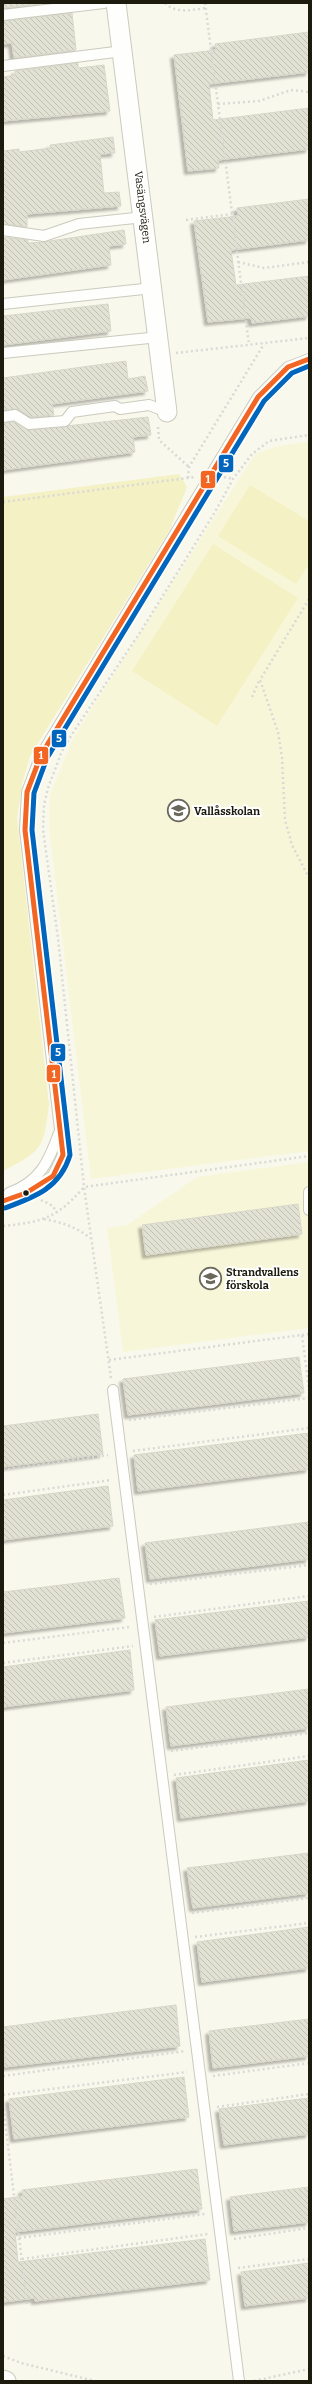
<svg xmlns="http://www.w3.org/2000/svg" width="312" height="2384" viewBox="0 0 312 2384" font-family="Bitter,serif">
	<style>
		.built { fill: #f8f6d8 }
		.grass { fill: #f4f1c4 }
		.building { fill: url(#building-back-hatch); stroke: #d8d7ca; filter: url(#shadow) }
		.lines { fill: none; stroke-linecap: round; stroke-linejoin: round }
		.service-casing { stroke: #cacabe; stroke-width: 12 }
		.minor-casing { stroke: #cacabe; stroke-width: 21 }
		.path { stroke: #d9d9d6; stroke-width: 2.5; stroke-dasharray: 2 3; stroke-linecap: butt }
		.service { stroke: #fefefc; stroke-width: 10 }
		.minor { stroke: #fefefc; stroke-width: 19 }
		.bus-1-casing { stroke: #fff; stroke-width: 8 }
		.bus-2-casing { stroke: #fff; stroke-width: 8 }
		.bus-1 { stroke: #f26522; stroke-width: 5 }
		.bus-2 { stroke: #0065bd; stroke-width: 5 }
		.bus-dot { fill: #1c1b0d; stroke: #fff; stroke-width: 1.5 }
		.labels { text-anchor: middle; stroke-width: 4; stroke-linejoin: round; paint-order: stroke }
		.street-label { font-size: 11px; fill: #1c1b0d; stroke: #fff }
		.poi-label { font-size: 11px; font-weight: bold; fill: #1c1b0d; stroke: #fff; text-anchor: start }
		.line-badge { stroke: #fff; stroke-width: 1.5 }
		.badge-label { font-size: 11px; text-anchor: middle; font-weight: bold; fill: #fff }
	</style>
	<defs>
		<pattern id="building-back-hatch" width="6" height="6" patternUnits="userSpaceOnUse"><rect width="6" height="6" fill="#e1e1d4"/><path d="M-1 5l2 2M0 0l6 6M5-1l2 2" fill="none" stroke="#c0c0b5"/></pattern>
		<filter id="shadow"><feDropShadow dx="-3.5" dy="3.5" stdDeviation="1" flood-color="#0004"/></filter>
	</defs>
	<rect width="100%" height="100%" fill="#f8f8ec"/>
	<!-- built -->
	<g class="built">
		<polygon points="309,442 309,1151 91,1179 49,827 50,795 73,738 255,454 278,446"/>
		<polygon points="309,1162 309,1328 123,1352 107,1228 127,1225 197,1177"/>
	</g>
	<!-- grass -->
	<g class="grass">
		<path d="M179,474L187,487L169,531L30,756L22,784L17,818L49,1105C43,1149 43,1150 3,1171V497Z"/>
		<polygon points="250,485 309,521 309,564 296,584 218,536"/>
		<polygon points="213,544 298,598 217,726 132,671"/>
	</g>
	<!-- building -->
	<g class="building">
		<polygon points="3,3 49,3 3,8"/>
		<polygon points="72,13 76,50 14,58 12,43 3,44 3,21"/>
		<polygon points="309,32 309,72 209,84 213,120 309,108 309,149 218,160 219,168 188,171 174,55 216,50 215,44"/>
		<polygon points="78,63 78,68 104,65 110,111 3,121 3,77 16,75 15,71"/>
		<polygon points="113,137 115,153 100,154 102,174 104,193 119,192 121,206 27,214 27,227 3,224 3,151 19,149 19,152 51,148 50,145"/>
		<polygon points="309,199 309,240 231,250 236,285 309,276 309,316 252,323 251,318 208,322 194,221 238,216 237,208"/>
		<polygon points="124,230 126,244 109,246 111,265 3,280 3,237 28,240 28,243 43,242"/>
		<polygon points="108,304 111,331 3,345 3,316"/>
		<polygon points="126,361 128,379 145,376 148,391 52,404 54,415 31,417 18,409 3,410 3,378"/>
		<polygon points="148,417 151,435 133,437 135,452 3,470 3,423 14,422 30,430"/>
		<polygon points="298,1204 302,1234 146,1255 142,1225"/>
		<polygon points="299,1357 304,1393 128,1415 123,1379"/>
		<polygon points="98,1414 103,1454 3,1467 3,1426"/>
		<polygon points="309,1433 309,1469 138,1491 134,1455"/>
		<polygon points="108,1486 113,1526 3,1540 3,1500"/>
		<polygon points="309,1522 309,1559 150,1579 145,1543"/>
		<polygon points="119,1578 125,1618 3,1633 3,1592"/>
		<polygon points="309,1601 309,1637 160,1656 155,1620"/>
		<polygon points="130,1650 134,1690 3,1707 3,1667"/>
		<polygon points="309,1689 309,1728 171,1746 166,1707"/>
		<polygon points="309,1760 309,1801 181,1818 176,1778"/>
		<polygon points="309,1853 309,1893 193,1908 187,1868"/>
		<polygon points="309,1927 309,1968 202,1982 197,1942"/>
		<polygon points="176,2005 180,2046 5,2067 3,2027"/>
		<polygon points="309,2019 309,2056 213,2068 209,2031"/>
		<polygon points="184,2077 189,2117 14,2139 9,2099"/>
		<polygon points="309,2098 309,2134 224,2145 219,2109"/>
		<polygon points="197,2169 202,2209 15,2232 18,2262 205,2239 210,2280 35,2301 35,2298 3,2302 3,2199 23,2196 22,2190"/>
		<polygon points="309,2187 309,2222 234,2231 230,2197"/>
		<polygon points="309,2263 309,2298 245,2306 241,2272"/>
	</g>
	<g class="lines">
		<defs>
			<g id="service">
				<polyline points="3,15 104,3"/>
				<polyline points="3,66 123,51"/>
				<polyline points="3,230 44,236 79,224 144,217"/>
				<polyline points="3,304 153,288"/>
				<polyline points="3,353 159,337"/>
				<polyline points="3,417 15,415 29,424 65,421 72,412 115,406 120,409 149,405 167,412"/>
				<polyline points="309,1192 309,1210"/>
				<path d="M9,1193C40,1182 49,1161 59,1133"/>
				<polyline points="3,1201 26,1193 53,1176 63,1155 25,830 27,792 41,755 258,397 288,367 309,359"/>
				<polyline points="113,1390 239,2381"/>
			</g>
			<g id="minor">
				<polyline points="116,3 167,412"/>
				<polyline points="3,2380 6,2381"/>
			</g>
		</defs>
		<!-- service casing -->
		<use href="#service" class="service-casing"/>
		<!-- minor casing -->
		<use href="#minor" class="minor-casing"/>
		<!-- path -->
		<g class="path">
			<path d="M165,3C176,14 191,10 206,8"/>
			<polyline points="205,3 249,345"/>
			<polyline points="218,104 259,101 291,90 309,92"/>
			<polyline points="186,220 232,214"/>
			<polyline points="238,262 264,268 309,262"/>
			<polyline points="176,353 309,338"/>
			<polyline points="158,427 159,440 189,467"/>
			<polyline points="224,477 233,479"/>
			<polyline points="188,478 189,467 264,344"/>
			<polyline points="3,502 195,477"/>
			<polyline points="309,599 260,680 278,732 282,758 285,820 292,845 309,878"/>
			<polyline points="252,697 259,681"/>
			<polyline points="41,1200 53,1206 57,1213"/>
			<path d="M44,1219C60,1222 77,1227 90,1238"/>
			<path d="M3,1226C43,1222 57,1218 84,1187L58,938L43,830L44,805L48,788L62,751L74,731L141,631L215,512L233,479L252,454L269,441L309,435"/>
			<polyline points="302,1335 309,1334"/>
			<polyline points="109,1360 302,1335 309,1389"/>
			<polyline points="111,1378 84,1187 309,1156"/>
			<polyline points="129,1420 309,1398"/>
			<polyline points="133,1451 309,1428"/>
			<polyline points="3,1470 108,1455"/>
			<polyline points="3,1495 111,1480"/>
			<polyline points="150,1584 309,1565"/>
			<polyline points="154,1617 309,1596"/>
			<polyline points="3,1643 130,1627"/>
			<polyline points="3,1663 133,1646"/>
			<polyline points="171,1751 309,1733"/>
			<polyline points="174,1775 309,1756"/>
			<polyline points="192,1913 309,1898"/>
			<polyline points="195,1937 309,1923"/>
			<polyline points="3,2076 185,2051"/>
			<polyline points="213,2076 309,2063"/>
			<polyline points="3,2095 187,2072"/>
			<polyline points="3,2104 27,2304"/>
			<polyline points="217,2107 309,2094"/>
			<polyline points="19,2238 205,2214"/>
			<polyline points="234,2239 309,2228"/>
			<polyline points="22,2259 208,2234"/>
			<polyline points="238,2268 309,2259"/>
			<polyline points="3,2356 21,2363 95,2381"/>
			<polyline points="254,2381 309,2369"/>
		</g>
		<!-- service -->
		<use href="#service" class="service"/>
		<!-- minor -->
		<use href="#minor" class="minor"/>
		<defs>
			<polyline id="bus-1" points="3,1201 26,1193 53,1176 63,1155 25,830 27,792 41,755 258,397 288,367 309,359"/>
			<path id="bus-2" d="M5,1208C35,1197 60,1188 70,1155L32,830L34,793L47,758L264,401L292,373L309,366"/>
		</defs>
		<!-- bus-1 casing -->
		<use href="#bus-1" class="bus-1-casing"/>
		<!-- bus-2 casing -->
		<use href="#bus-2" class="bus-2-casing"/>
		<!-- bus-1 -->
		<use href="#bus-1" class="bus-1"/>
		<!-- bus-2 -->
		<use href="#bus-2" class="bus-2"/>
	</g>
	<!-- icons -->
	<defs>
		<symbol id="school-ring" viewBox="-11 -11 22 22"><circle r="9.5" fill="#fff" stroke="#69685b" stroke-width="1.5"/><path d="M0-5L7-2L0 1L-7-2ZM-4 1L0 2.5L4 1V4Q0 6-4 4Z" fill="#69685b"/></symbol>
	</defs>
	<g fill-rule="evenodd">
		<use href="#school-ring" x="166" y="798" width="25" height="25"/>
		<use href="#school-ring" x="198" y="1266" width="25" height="25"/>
	</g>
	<!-- markers -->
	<circle class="bus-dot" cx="26" cy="1193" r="3.5"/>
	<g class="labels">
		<!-- street labels -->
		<g class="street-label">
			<text transform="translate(143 207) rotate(83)" y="4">Vasängsvägen</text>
		</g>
		<!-- poi labels -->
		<g class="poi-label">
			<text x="194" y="815">Vallåsskolan</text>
			<text x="226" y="1276">Strandvallens<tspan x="226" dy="13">förskola</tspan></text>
		</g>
	</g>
	<g class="line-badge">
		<rect x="218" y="454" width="16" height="19" rx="4" fill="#0065bd"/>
		<rect x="200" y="470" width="16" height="19" rx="4" fill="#f26522"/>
		<rect x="51" y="729" width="16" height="19" rx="4" fill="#0065bd"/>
		<rect x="33" y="746" width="16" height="19" rx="4" fill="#f26522"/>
		<rect x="50" y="1043" width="16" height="19" rx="4" fill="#0065bd"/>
		<rect x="46" y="1064" width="15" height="19" rx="4" fill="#f26522"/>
	</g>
	<g class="badge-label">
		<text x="226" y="467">5</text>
		<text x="208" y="483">1</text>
		<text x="59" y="742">5</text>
		<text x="41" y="759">1</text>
		<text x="58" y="1056">5</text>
		<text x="54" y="1078">1</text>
	</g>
	<!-- border -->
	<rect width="312" height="2384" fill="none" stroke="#1c1b0d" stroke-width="8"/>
</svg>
